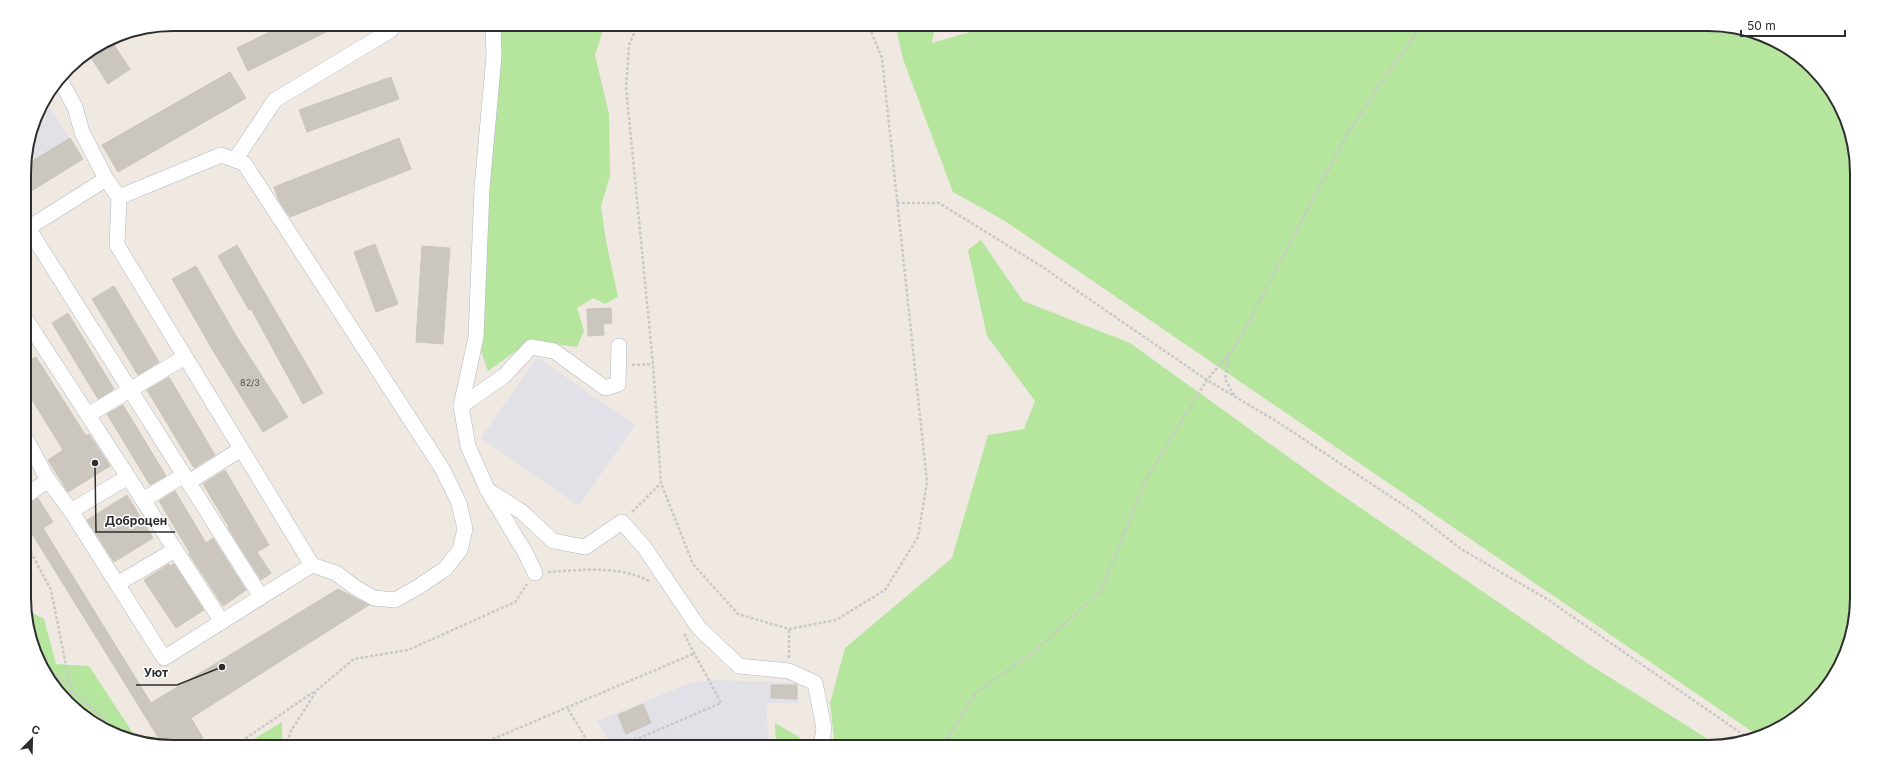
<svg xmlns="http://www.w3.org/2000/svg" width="1881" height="771" viewBox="0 0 1881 771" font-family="Inter,sans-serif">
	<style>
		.industrial { fill: #e3e1e8 }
		.green { fill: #b6e59e }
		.building { fill: #cbc7bf; stroke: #cbc5ba }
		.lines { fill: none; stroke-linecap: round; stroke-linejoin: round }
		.minor-casing { stroke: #b4b7c1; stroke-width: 16 }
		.path { stroke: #c9c9c9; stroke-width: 2.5; stroke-dasharray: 3 2; stroke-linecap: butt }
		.minor { stroke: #fff; stroke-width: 15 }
		.labels { text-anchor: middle; stroke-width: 3; stroke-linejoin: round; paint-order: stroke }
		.number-label { font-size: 9px; fill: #555452 }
		.rim { fill: none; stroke: #2e2e2e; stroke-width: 2 }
		.leader { fill: none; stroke: #2e2e2e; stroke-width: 1.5 }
		.callout-dot { fill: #2e2e2e; stroke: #fff; stroke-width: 1.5 }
		.callout-label { font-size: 12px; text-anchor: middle; font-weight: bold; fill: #2e2e2e; stroke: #fff; stroke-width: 3; stroke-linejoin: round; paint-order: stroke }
	</style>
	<rect width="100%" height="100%" fill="#efe9e1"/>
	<!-- industrial -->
	<g class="industrial">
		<polygon points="45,100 70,138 24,166 39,107"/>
		<polygon points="537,357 635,425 579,506 481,438"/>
		<polygon points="716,680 798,683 798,703 766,703 769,747 612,747 597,721 690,683"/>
	</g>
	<!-- green -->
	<g class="green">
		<polygon points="493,24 605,24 595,55 609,114 610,176 601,206 606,241 618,297 605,304 593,298 577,308 584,331 577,347 530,341 488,371 476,337"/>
		<polygon points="895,24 935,24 932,43 973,31 973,24 1708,24 1756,32 1791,49 1826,82 1846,116 1856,153 1857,598 1849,646 1826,689 1799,716 1760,737 1005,221 953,192 903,59"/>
		<polygon points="981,240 1023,301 1130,343 1330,487 1587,663 1719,746 835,747 830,703 845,648 952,558 988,435 1024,429 1035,401 987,336 968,250"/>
		<path d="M27,610L44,619L56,664L89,666L138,741C78,731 27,670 27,610Z"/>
		<polygon points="282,722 282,745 281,747 240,747"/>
		<polygon points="775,723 799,737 803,747 778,747 776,744"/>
	</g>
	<!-- building -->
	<g class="building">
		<polygon points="286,24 342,24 248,71 237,48"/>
		<polygon points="110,39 130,69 108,84 88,53"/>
		<polygon points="230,72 246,98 118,172 102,145"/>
		<polygon points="391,77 399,99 307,132 299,110"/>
		<polygon points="70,138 83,159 25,195 24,166"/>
		<polygon points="399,138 411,169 290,217 279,201 274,187"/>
		<polygon points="375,244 398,304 376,312 354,252"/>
		<polygon points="237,245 323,393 303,404 251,309 249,310 218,256"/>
		<polygon points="422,246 450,248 443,344 416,342"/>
		<polygon points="196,266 235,334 288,417 263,432 212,349 172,279"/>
		<polygon points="114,286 159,362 138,375 92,299"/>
		<polygon points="611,308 612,323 603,324 604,335 588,336 587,309"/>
		<polygon points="68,313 114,389 98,399 52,323"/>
		<polygon points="36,357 86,436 89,434 110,466 68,492 48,460 63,450 26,390 25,363"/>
		<polygon points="169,377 215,455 194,468 147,390"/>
		<polygon points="123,405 166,476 150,485 107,414"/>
		<polygon points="225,470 269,545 257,552 271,573 261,580 228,528 229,527 203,484"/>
		<polygon points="175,491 206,543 213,538 246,590 223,606 189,554 190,553 159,501"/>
		<polygon points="127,495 153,538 114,562 87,520"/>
		<polygon points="38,498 53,522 43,528 151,703 338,589 369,605 191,718 203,738 189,747 163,745 26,524 26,505"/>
		<polygon points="169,564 170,566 174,564 204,610 176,628 144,580"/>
		<polygon points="771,685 797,685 797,699 771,698"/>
		<polygon points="643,704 651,723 626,734 618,715"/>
	</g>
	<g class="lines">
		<defs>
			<g id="minor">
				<polyline points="493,24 494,56 482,188 476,337 461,406 468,446 487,489 526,554 535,573"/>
				<polyline points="60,80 75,107 82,132 106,179 119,197 117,245 312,565 336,573 356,588 374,598 395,600 418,587 445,569 460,550 465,529 459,503 443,470 244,163 221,155 119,197"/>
				<polyline points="235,160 275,100 391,30"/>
				<polyline points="28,228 261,597"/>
				<polyline points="25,230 106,179"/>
				<polyline points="25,318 222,622"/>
				<polyline points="461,406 504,376 531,347 554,351 605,388 618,384 619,346"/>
				<polyline points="88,415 185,357"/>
				<polyline points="26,439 48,480 71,511 164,658 312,565"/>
				<polyline points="189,482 241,449"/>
				<polyline points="491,492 522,512 553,541 585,547 622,522 644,547 699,628 739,666 789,671 815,683 824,728 821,747"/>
				<polyline points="26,496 48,480"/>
				<polyline points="143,500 184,475"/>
				<polyline points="71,511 128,477"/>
				<polyline points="117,584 175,550"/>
			</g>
		</defs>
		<!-- minor casing -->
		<use href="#minor" class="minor-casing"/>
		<!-- path -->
		<g class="path">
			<polyline points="638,24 629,45 626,87 653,364 661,483 693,564 738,614 789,629 836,620 885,590 918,537 927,482 882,58 868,24"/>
			<polyline points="897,203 939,203 1041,266 1207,380 1276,421 1414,512 1461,549 1547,599 1751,740"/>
			<polyline points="1229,355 1225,379 1234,395"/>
			<polyline points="632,365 653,364"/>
			<polyline points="632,512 661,483"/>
			<polyline points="26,543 51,590 71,690 70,704"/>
			<path d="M548,572C582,570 618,565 649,581"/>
			<polyline points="789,658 789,629"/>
			<polyline points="38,661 70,687"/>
			<polyline points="71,690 103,718 115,734"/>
			<polyline points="568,709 591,747"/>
			<path d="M589,744L637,739L721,703C709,679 695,657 684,633"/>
			<polyline points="233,747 315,691"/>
			<polyline points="286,747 291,731 317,690 354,659 408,650 515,602 527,584"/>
			<polyline points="474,747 693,654"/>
			<polyline points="942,747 975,694 1036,650 1101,591 1146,479 1207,380 1237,344 1350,129 1422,24"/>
		</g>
		<!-- minor -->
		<use href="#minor" class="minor"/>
	</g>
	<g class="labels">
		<!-- number labels -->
		<g class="number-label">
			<text x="250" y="386">82/3</text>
		</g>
	</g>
	<!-- crop -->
	<path d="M0 0H1881V771H0ZM173 31H1708A142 142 0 0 1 1850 173V598A142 142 0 0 1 1708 740H173A142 142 0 0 1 31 598V173A142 142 0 0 1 173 31Z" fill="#fff" fill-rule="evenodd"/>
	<path class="rim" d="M173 31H1708A142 142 0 0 1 1850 173V598A142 142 0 0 1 1708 740H173A142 142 0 0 1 31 598V173A142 142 0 0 1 173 31Z"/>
	<!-- callouts -->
	<path class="leader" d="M95 463L96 532H175M222 667L177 685H136"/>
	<g class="callout-dot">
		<circle cx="95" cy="463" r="4"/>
		<circle cx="222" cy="667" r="4"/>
	</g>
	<g class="callout-label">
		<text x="136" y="525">Доброцен</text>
		<text x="156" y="677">Уют</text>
	</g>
	<!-- north arrow -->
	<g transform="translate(32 739) rotate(23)" stroke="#ffffff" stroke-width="3" paint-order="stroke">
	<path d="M0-3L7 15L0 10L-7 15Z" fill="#2e2e2e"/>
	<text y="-6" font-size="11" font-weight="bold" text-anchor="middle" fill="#2e2e2e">С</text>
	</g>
	<!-- scale -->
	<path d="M1741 30v6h104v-6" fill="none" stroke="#2e2e2e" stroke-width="2"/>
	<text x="1747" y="30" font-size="12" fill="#2e2e2e" stroke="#ffffff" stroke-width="3" paint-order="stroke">50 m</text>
</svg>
